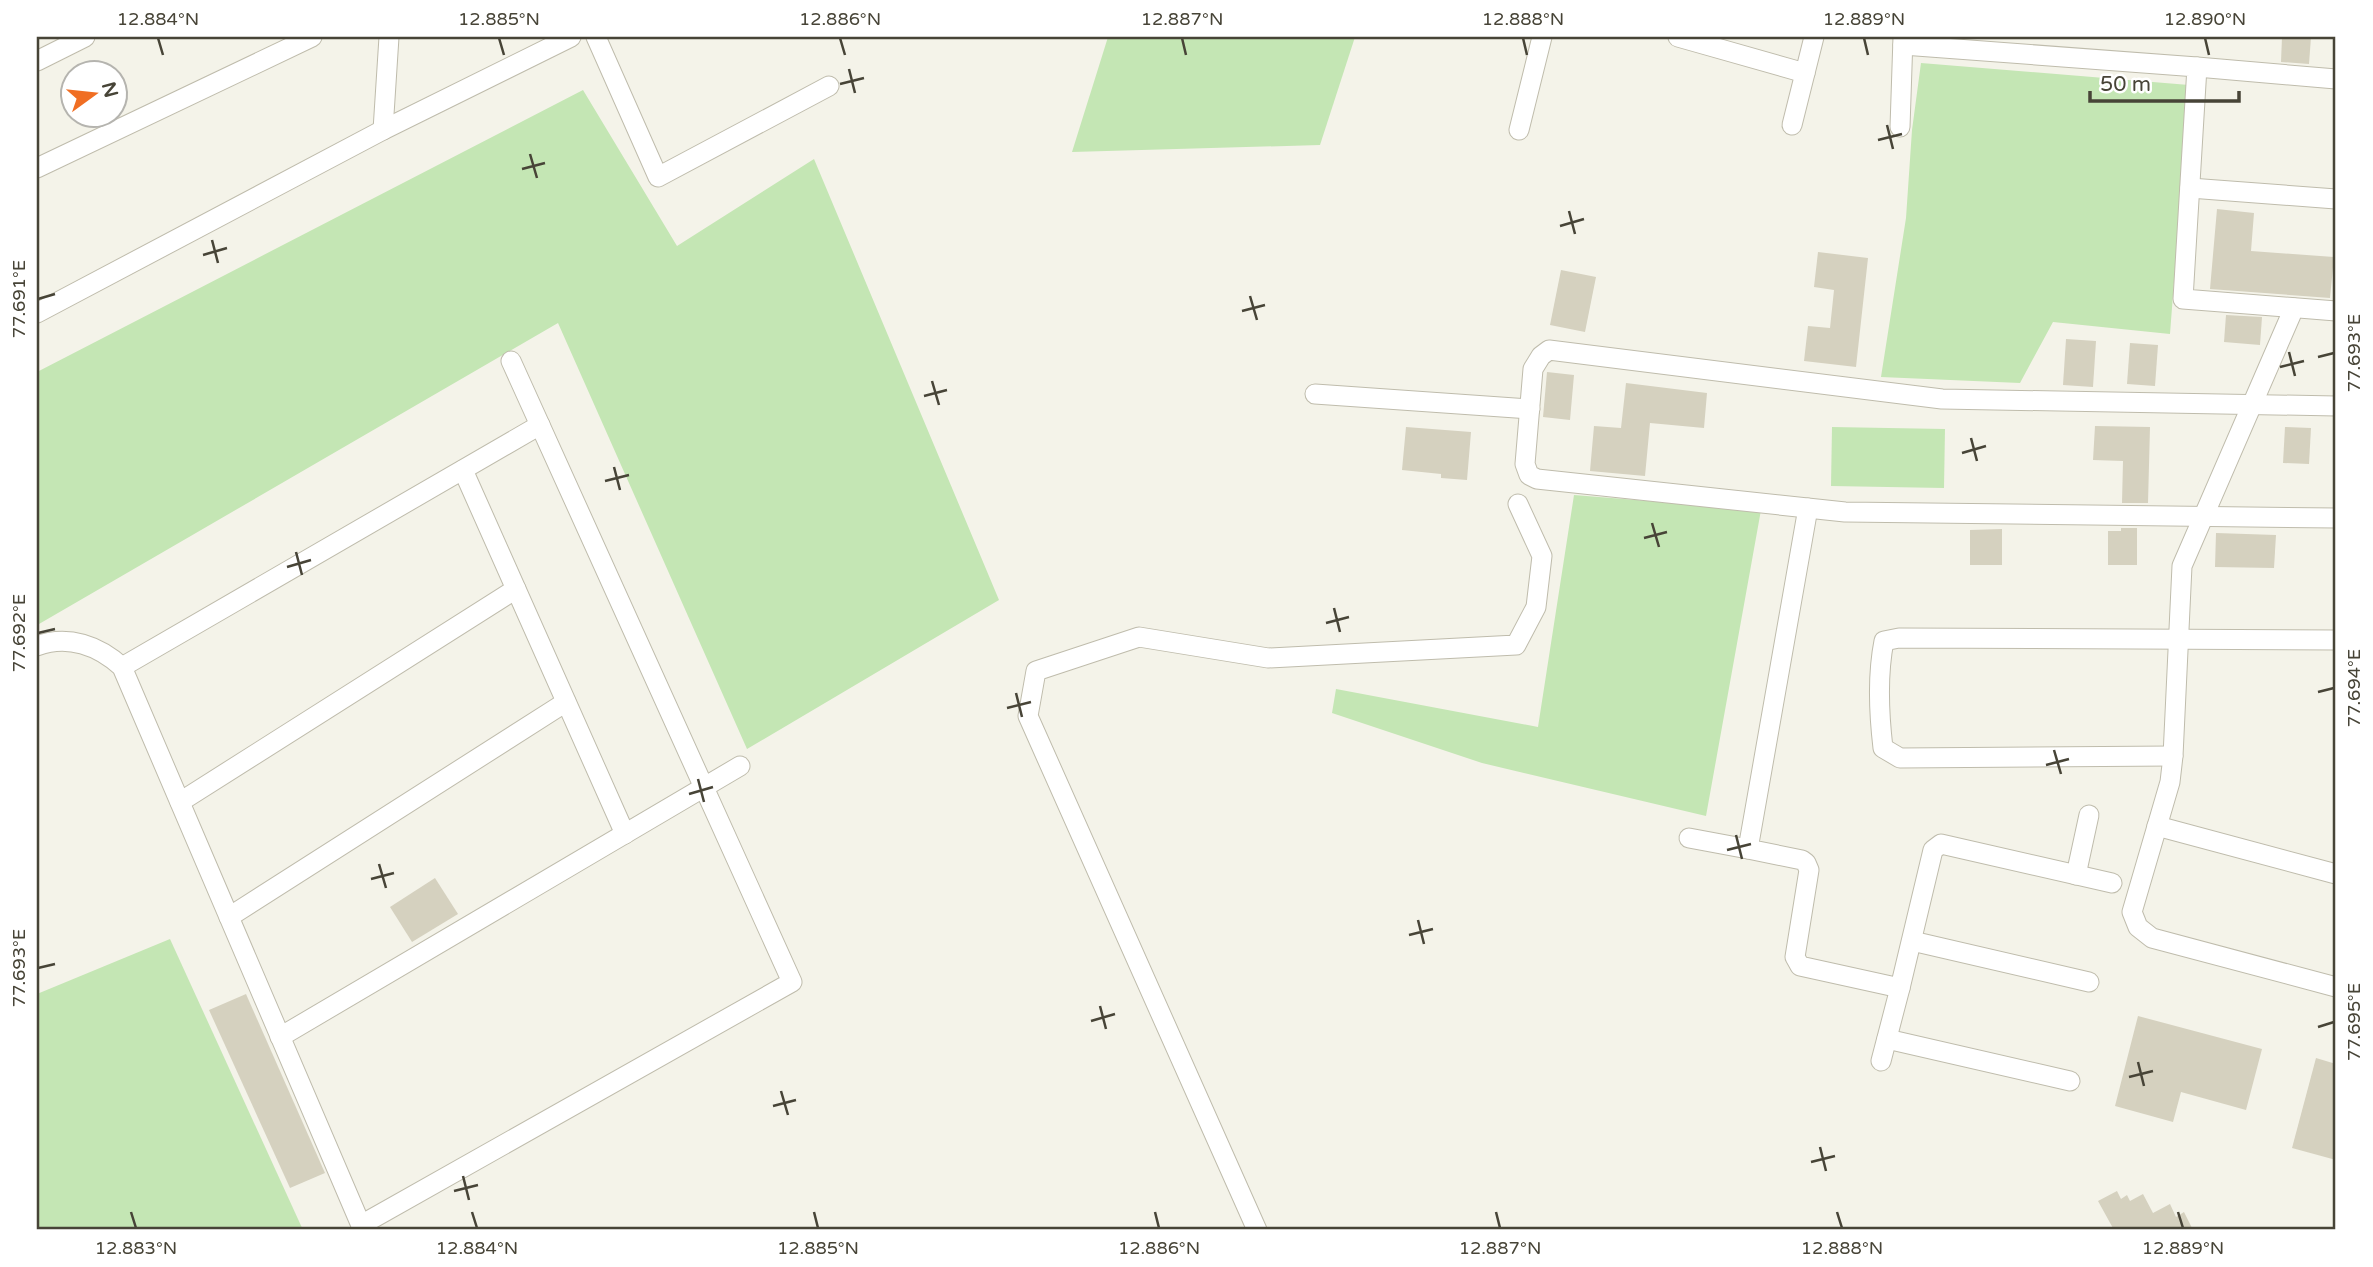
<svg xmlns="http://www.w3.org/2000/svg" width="2373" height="1267" viewBox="0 0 2373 1267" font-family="'Varela Round',sans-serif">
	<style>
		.green { fill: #c4e6b4 }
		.building { fill: #d5d1bf }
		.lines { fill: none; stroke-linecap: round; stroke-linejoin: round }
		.minor-casing { stroke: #bfbcac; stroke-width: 21 }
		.minor { stroke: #fff; stroke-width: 19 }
		.ticks { fill: none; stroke: #474437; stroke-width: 2.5 }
		.neatline { fill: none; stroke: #474437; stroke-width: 2.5 }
		.ticks-label { font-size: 18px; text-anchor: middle; fill: #474437 }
	</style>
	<rect width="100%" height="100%" fill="#f4f3e9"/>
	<!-- green -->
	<g class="green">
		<polygon points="1108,37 1355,37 1320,145 1072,152"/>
		<polygon points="1921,63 2189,85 2170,334 2053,322 2020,383 1881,377 1906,218 1912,130"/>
		<polygon points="583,90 677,246 814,159 999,600 747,749 558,323 39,624 37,620 37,372"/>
		<polygon points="1832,427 1945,429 1944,488 1831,486"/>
		<polygon points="1574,495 1761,510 1706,816 1482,763 1332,713 1336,689 1538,727"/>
		<polygon points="170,939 303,1230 37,1230 37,994"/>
	</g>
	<!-- building -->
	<g class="building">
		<polygon points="2282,37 2311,37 2309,64 2281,62"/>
		<polygon points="2217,209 2254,213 2251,251 2334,257 2330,298 2210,289"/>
		<polygon points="1818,252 1868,258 1856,367 1804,361 1808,326 1830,328 1834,290 1814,287"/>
		<polygon points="1561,270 1596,277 1585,332 1550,325"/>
		<polygon points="2226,315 2262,317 2260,345 2224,342"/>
		<polygon points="2066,339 2096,341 2093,387 2063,385"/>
		<polygon points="2130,343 2158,345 2155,386 2127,384"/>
		<polygon points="1547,372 1574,375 1570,420 1543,417"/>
		<polygon points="1626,383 1707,393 1704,428 1650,423 1645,476 1590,471 1594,426 1621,428"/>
		<polygon points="2095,426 2150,427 2148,503 2122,503 2123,461 2093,460"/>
		<polygon points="1406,427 1471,432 1467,480 1441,478 1441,474 1402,470"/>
		<polygon points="2285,427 2311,428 2309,464 2283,463"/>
		<polygon points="2121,528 2137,528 2137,565 2108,565 2108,531 2121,531"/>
		<polygon points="2002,529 2002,565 1970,565 1970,530"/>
		<polygon points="2216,533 2276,535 2274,568 2215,567"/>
		<polygon points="435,878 458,914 412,942 390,907"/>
		<polygon points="246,994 325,1173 290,1188 209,1010"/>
		<polygon points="2138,1016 2262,1049 2246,1110 2181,1092 2173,1122 2115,1106"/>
		<polygon points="2316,1058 2336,1064 2336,1160 2292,1148"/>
		<polygon points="2117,1191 2121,1199 2127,1195 2130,1201 2143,1194 2153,1213 2170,1204 2176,1217 2184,1212 2193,1230 2114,1230 2098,1201"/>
	</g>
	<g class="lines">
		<defs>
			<g id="minor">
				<polyline points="596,37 658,177 829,86"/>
				<polyline points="1678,37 1805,73"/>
				<polyline points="1903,45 2197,67 2183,299 2336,311"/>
				<polyline points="37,61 85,37"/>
				<polyline points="2197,67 2336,79"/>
				<polyline points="1792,125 1814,37"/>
				<polyline points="1900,127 1903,37"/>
				<polyline points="383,130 389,37"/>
				<polyline points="1519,130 1542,37"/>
				<polyline points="37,168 312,37"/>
				<polyline points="2190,188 2336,199"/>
				<polyline points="2294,308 2182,566 2173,756 2170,782 2132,912 2138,927 2152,938 2336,987"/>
				<polyline points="37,313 383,130 571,37"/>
				<polyline points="1315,394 1530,409"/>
				<polyline points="2336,406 1942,399 1549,350 1541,356 1533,369 1525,464 1529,475 1537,479 1845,512 2336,518"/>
				<polyline points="463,470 625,834"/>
				<polyline points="1808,508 1748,849 1802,860 1806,863 1809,870 1795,957 1800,966 1900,988 1881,1061"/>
				<path d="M37,646C68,634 99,646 122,667L363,1230"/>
				<polyline points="122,667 540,425"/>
				<path d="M2173,756L1900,758L1883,748C1879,714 1877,676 1884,641L1899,638L2336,640"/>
				<polyline points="180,802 516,589"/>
				<polyline points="2157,826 2336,874"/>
				<polyline points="1689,838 1748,849"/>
				<polyline points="2076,875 2089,815"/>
				<polyline points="229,917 566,702"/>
				<polyline points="1912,941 2089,982"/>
				<polyline points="1900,988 1933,850 1941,844 2112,883"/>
				<polyline points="280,1037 740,766"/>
				<polyline points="1887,1039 2070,1081"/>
				<polyline points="361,1225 792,982 511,361"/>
				<polyline points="1257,1230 1028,716 1036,671 1139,637 1268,658 1516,645 1536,607 1542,556 1518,504"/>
			</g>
		</defs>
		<!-- minor casing -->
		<use href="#minor" class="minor-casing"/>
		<!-- minor -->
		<use href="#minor" class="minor"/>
	</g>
	<!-- ticks -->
	<path class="ticks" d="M158,38L163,55M499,38L504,55M840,38L845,55M1182,38L1186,55M1523,38L1527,55M1864,38L1868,55M2205,38L2209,55M849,69L855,93M840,84L864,78M1887,125L1893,149M1878,140L1902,134M530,154L537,178M522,169L545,163M1569,211L1575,234M1560,226L1584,219M212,240L218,263M203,255L227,248M1250,296L1257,320M38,299L55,294M1242,311L1265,305M2289,352L2295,376M2318,357L2334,353M2280,367L2304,361M932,381L939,405M924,396L947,390M1971,438L1977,461M1962,453L1986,446M614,467L620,490M605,481L629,475M1652,523L1659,547M1644,538L1667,532M296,552L302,575M287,567L311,560M1334,608L1340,632M1326,623L1349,617M38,633L55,629M2318,692L2334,688M1016,693L1022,717M1007,708L1031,702M2054,750L2061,774M2046,765L2069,759M698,779L704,802M689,794L713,787M1736,835L1742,859M1727,850L1751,844M379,864L386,888M371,879L394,873M1418,920L1424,944M1409,935L1433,929M38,968L55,964M1100,1006L1106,1029M1091,1021L1115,1014M2318,1027L2334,1022M2138,1062L2144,1086M2129,1077L2153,1071M781,1091L788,1115M773,1106L796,1100M1820,1147L1826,1171M1811,1162L1835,1156M463,1176L469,1200M454,1191L478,1185M131,1212L136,1228M472,1212L477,1228M814,1212L818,1228M1155,1212L1159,1228M1496,1212L1500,1228M1837,1212L1842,1228M2178,1212L2183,1228"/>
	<!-- border -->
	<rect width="2373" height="1267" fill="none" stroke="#ffffff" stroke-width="77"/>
	<!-- north arrow -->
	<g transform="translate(94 94) rotate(75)"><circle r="33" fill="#ffffff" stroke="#b5b4af" stroke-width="2"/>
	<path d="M0-5L12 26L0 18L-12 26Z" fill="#f06e23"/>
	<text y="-10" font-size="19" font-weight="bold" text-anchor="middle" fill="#474437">N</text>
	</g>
	<!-- scale -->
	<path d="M2090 91v10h149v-10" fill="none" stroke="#474437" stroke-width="3.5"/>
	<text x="2100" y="91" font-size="21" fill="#474437" stroke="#ffffff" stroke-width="5" paint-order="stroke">50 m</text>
	<rect x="38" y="38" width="2296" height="1190" class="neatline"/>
	<g class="ticks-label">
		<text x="158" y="25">12.884°N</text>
		<text x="499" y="25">12.885°N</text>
		<text x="840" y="25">12.886°N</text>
		<text x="1182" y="25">12.887°N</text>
		<text x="1523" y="25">12.888°N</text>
		<text x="1864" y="25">12.889°N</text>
		<text x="2205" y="25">12.890°N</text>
		<text transform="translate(19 299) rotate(-90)" y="6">77.691°E</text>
		<text transform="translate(2354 353) rotate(-90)" y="6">77.693°E</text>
		<text transform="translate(19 633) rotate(-90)" y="6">77.692°E</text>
		<text transform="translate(2354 688) rotate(-90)" y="6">77.694°E</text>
		<text transform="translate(19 968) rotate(-90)" y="6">77.693°E</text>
		<text transform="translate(2354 1022) rotate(-90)" y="6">77.695°E</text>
		<text x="136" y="1254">12.883°N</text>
		<text x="477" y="1254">12.884°N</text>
		<text x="818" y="1254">12.885°N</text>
		<text x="1159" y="1254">12.886°N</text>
		<text x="1500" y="1254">12.887°N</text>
		<text x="1842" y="1254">12.888°N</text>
		<text x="2183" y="1254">12.889°N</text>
	</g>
</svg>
